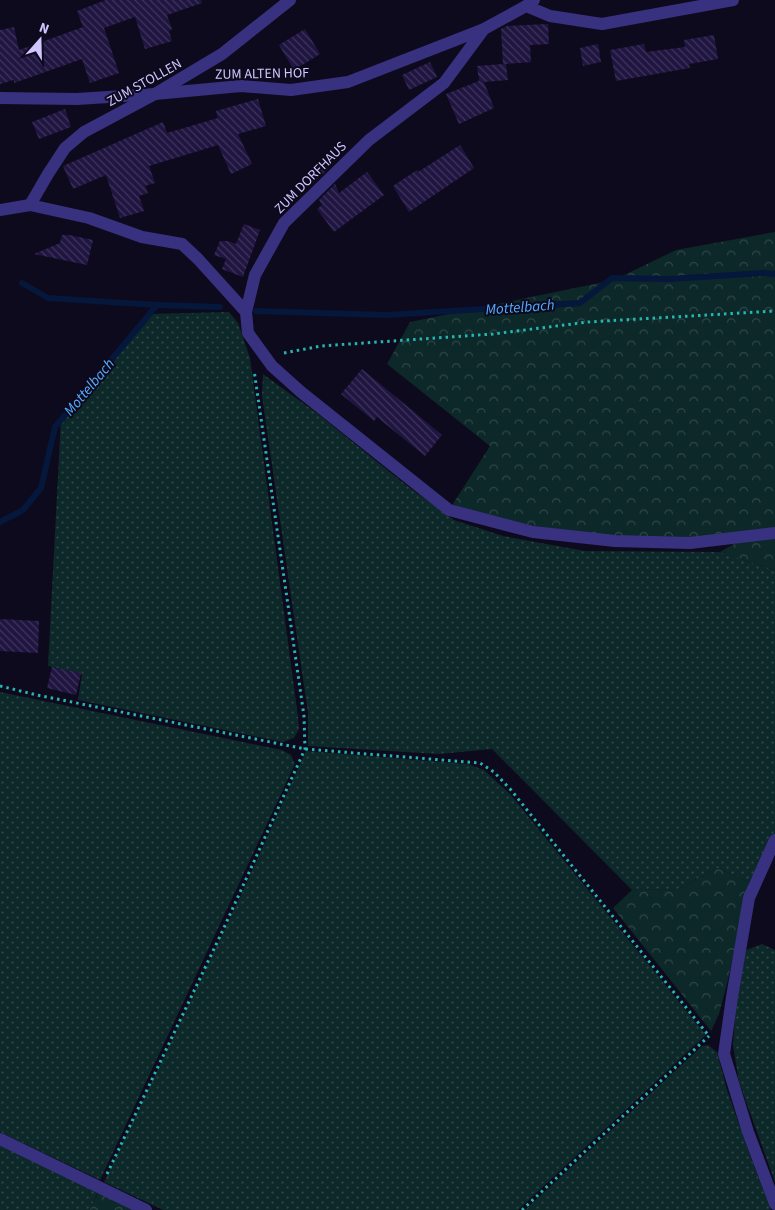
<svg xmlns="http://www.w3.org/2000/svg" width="775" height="1210" viewBox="0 0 775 1210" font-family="'Source Sans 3',sans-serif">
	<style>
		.grass { fill: url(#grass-dots) }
		.forest { fill: url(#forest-crowns) }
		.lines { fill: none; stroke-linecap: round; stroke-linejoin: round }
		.stream { stroke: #05173b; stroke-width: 6 }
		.building { fill: url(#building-back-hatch) }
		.path { stroke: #23b6b2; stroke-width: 3; stroke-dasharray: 2.5 4; stroke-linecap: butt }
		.service { stroke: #373180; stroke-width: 12 }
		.minor { stroke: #373180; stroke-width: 12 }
		.labels { text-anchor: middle; stroke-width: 4; stroke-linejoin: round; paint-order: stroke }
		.street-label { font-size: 14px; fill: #cfc6ff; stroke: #0e0a1d }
		.water-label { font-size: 15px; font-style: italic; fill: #54abff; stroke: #0e0a1d }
	</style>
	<defs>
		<pattern id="grass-dots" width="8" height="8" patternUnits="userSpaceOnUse" patternTransform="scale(1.25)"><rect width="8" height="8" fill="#0d2828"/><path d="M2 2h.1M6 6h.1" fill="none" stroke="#2f4648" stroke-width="1.8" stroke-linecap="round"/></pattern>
		<pattern id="forest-crowns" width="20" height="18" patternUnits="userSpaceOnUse" patternTransform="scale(1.25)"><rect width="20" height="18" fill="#0d2828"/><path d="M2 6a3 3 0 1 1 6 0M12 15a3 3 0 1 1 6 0" fill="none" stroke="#2f4648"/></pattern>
		<pattern id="building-back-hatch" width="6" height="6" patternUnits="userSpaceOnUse" patternTransform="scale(1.25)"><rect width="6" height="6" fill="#1f1540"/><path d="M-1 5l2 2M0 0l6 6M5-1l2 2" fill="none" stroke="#3e365d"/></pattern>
	</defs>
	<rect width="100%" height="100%" fill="#0e0a1d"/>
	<!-- grass -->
	<g class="grass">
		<polygon points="229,312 238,323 250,358 298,717 299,729 294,738 283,742 78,700 82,674 48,666 61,419 150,314"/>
		<polygon points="263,374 318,414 406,485 454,520 503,536 585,551 720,552 775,570 775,834 749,882 717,868 678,889 632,890 492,749 439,754 308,746 308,713 262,396"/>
		<polygon points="0,692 282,750 291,755 295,764 100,1180 0,1132"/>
		<polygon points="306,751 468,764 484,770 510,794 706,1035 518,1210 163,1210 104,1182 242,893"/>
		<polygon points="762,944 775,950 775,1182 739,1082 733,1046 736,1004 746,950"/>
		<polygon points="708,1045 717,1052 727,1090 749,1153 771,1210 525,1210 702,1046"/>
		<polygon points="0,1142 99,1189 90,1210 0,1210"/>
	</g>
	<!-- forest -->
	<g class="forest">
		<polygon points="775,232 775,533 615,541 449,510 490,446 387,364 410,322 614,280 676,250"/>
		<polygon points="775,537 775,570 720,552 741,540"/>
		<polygon points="717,868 749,882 727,984 719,1014 711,1031 613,908 632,890 678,889"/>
		<polygon points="100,1188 146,1210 90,1210"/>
	</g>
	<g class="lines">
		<!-- stream -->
		<g class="stream">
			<polyline points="22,283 48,298 157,305"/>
			<polyline points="256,311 387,315 580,303 612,278 670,279 763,273 775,274"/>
			<polyline points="0,522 23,510 41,488 55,427 157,305 220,307"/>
		</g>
	</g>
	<!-- building -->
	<g class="building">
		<polygon points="106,0 201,0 202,3 167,15 172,29 169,31 172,41 145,49 135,17 104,28 119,73 90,83 82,59 14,83 14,80 0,84 0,30 14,27 19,50 83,27 77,11"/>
		<polygon points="547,24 548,24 549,44 530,45 531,62 506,64 508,80 484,82 494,108 459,124 446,94 479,81 477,66 503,64 501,29 507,26"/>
		<polygon points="305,29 320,54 294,70 279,45"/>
		<polygon points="714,35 718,59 689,64 690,68 616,81 610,50 644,44 646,52 685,47 684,40"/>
		<polygon points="598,44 601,62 583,66 580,48"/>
		<polygon points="430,62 437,77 409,90 402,75"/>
		<polygon points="258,99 266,126 238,134 252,164 231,174 218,145 149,166 155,183 145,186 148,193 139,196 144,211 120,218 106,175 73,189 63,166 163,122 167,133 218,118 216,111"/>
		<polygon points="65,109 71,127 39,139 32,122"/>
		<polygon points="460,145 474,168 409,212 393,186 417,170 418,172"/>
		<polygon points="325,163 328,169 311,185 305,174"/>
		<polygon points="367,172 384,195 334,232 317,209 322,205 319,200 335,184 339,193"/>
		<polygon points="244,224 260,230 243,277 222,269 226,259 214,255 220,241 227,241 236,244"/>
		<polygon points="62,235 69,235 93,240 87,265 34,254 60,243"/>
		<polygon points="362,369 442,435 425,456 377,417 374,421 341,394"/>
		<polygon points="0,619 39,621 38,653 0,651"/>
		<polygon points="52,667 81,673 76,695 47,688"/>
	</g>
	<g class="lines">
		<!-- path -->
		<g class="path">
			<polyline points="284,353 321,346 493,334 588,322 775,311"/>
			<polyline points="0,686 37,695 305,749 480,763 494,772 511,790 709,1036"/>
			<polyline points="107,1174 222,932 305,749 304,716 254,370"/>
			<polyline points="522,1210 709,1036"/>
		</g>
		<!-- service -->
		<polyline class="service" points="0,1139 146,1210"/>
		<!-- minor -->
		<g class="minor">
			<polyline points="534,0 526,6 484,29 444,83 369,140 284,223 255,275 246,312 248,333 272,366 301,392 449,510 533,532 615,541 690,543 775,533"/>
			<polyline points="526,6 550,16 602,24 733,0"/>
			<polyline points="0,98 77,99 155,94 241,86 291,90 348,82 484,29"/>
			<polyline points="0,210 30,205"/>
			<polyline points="246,312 198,259 182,244 142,237 89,218 30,205 48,174 65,148 84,132 155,94 222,54 290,0"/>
			<polyline points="775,840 749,898 732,997 724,1054 748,1132 775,1204"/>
		</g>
	</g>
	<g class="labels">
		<!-- street labels -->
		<g class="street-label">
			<text transform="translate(262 73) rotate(-1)" y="5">ZUM ALTEN HOF</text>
			<text transform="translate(144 82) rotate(-29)" y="5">ZUM STOLLEN</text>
			<text transform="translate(310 177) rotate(-45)" y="5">ZUM DORFHAUS</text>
		</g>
		<!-- water labels -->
		<g class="water-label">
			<text transform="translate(520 307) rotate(-4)" y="5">Mottelbach</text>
			<text transform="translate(89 387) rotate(-50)" y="5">Mottelbach</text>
		</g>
	</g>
	<!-- north arrow -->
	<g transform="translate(40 40) rotate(20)" stroke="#0e0a1d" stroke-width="4" paint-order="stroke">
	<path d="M0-4L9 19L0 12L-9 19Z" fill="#cfc6ff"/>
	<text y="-8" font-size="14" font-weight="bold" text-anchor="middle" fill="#cfc6ff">N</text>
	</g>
</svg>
